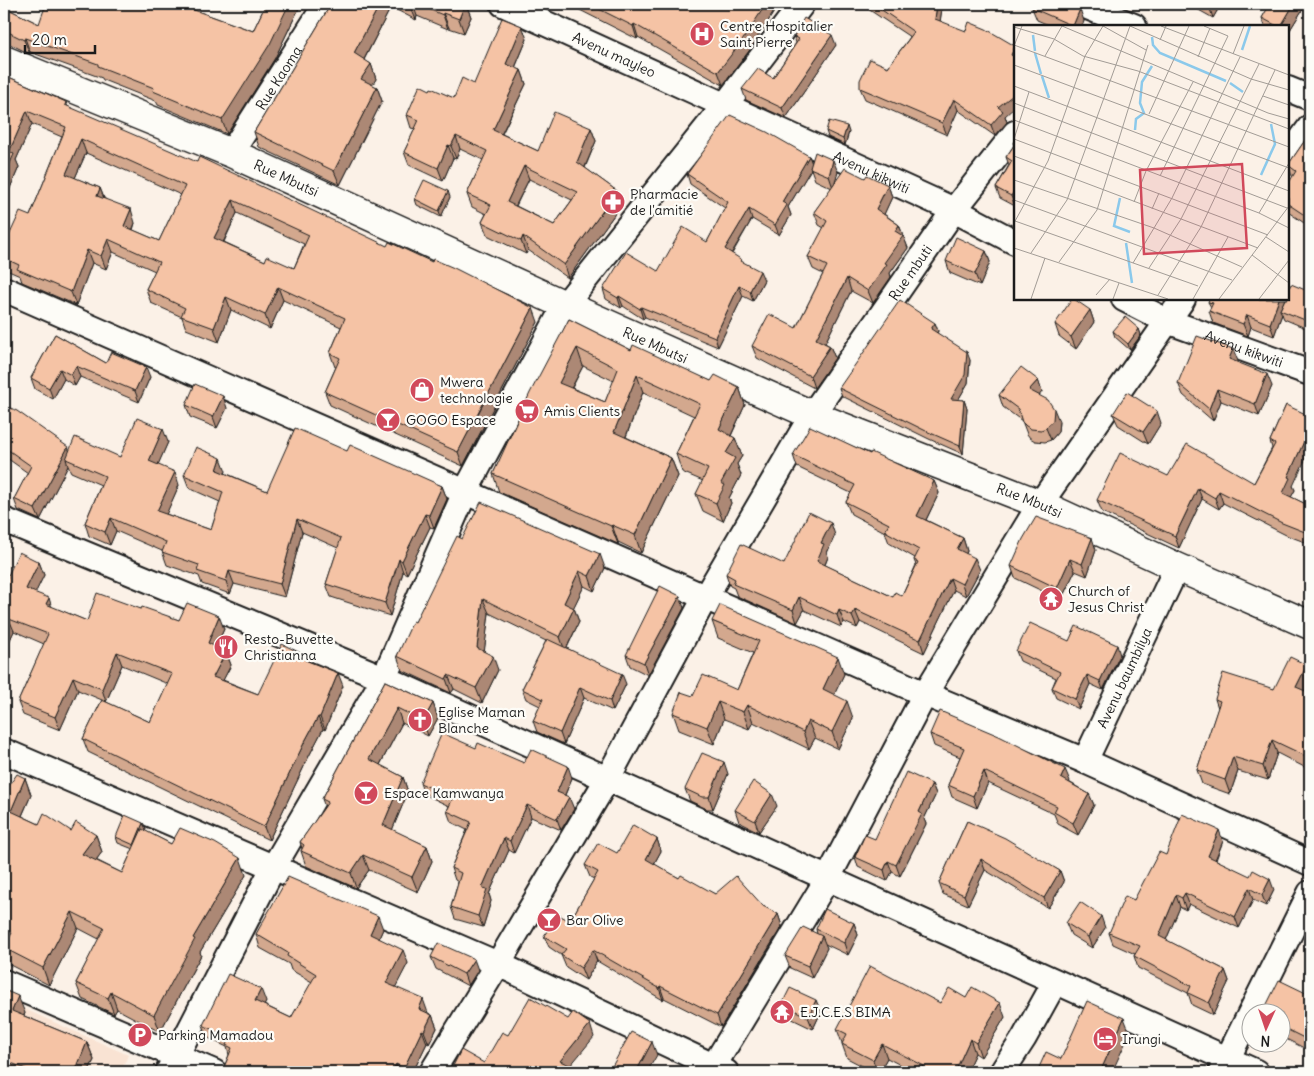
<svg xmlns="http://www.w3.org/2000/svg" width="1314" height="1076" viewBox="0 0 1314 1076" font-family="Delius,sans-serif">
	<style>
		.built { fill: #f9e3d3 }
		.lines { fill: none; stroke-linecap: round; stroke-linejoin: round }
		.minor-casing { stroke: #1c1c1c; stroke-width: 28 }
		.tertiary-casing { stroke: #1c1c1c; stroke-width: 31 }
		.minor { stroke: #fdfcf7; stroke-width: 24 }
		.tertiary { stroke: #fdfcf7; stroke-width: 28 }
		.wall { fill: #d3a88e; stroke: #1c1c1c; fill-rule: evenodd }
		.shaded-wall { fill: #ac8874; stroke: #1c1c1c }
		.building { fill: #f5c3a5; stroke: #1c1c1c; fill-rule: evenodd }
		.labels { text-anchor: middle; stroke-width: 4.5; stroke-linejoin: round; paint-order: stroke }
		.poi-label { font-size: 14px; fill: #1c1c1c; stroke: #fdfcf7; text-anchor: start }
		.street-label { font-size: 14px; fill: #1c1c1c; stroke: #fdfcf7 }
		.inset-river { fill: none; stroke: #8bc9eb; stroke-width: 2.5 }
		.inset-road { fill: none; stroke: #a29c96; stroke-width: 1 }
		.view { fill: #d1495b; fill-opacity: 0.15; stroke: #d1495b; stroke-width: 2.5 }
		.inset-edge { fill: none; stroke: #1c1c1c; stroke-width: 2.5 }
	</style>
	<rect width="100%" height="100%" fill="#fbf1e7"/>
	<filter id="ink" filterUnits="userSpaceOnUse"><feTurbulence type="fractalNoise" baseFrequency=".02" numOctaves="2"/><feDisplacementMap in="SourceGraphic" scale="10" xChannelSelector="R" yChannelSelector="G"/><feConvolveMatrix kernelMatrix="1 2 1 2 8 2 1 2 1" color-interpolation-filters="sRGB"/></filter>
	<g filter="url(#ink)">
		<!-- built -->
		<polygon class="built" points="4,1000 128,1055 121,1072 4,1072"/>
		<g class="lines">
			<defs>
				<g id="minor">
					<path id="s1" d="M503,4L954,210L1015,242"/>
					<polyline points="1080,4 1134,26"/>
					<polyline points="1288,89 1310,98"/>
					<path id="s2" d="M231,153L326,4"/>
					<polyline points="1288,157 1310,127"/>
					<polyline points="4,289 925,694 1085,761 1310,863"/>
					<path id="s3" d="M1124,299L1167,321L1310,373"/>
					<polyline points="4,520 384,678 1256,1072"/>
					<polyline points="4,751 498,964 726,1072"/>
					<path id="s4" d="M1085,761L1177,567"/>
					<polyline points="4,982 214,1072"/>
					<polyline points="168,1072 273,868 384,678 465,492 565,305 725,105 802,4"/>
					<path id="s5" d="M432,1072L498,964L608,778L706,596L812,415L954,210L1015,133"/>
					<polyline points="710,1072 828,878 925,694 1040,504 1183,299"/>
					<polyline points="1002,1072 1024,1038 1055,982"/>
					<polyline points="1221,1072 1310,893"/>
				</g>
				<g id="tertiary">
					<path id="s6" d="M4,60L231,153L565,305L812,415L1040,504L1177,567L1310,625"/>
				</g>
			</defs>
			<!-- minor casing -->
			<use href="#minor" class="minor-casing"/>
			<!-- tertiary casing -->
			<use href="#tertiary" class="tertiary-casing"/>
			<!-- minor -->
			<use href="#minor" class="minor"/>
			<!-- tertiary -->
			<use href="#tertiary" class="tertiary"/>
		</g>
		<!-- wall -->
		<g class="wall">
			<polygon points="261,4 301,4 275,58 227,134 158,105 156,101 103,80 102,78 30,52 30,54 4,41 4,7 39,24 194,10 253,31 265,6"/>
			<polygon points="331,4 466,4 471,17 464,33 449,28 448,29 417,16 416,20 391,7 364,60 371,64 376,79 372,85 377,87 382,101 340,185 259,147 254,132"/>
			<polygon points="568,4 779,4 749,51 723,85 638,37 637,39"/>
			<polygon points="860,4 941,4 942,8 940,21 1005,116 1007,122 995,136 958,110 947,135 865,99 860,88 888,67 910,37 868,9 868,8 867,9"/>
			<polygon points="1188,4 1221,4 1213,18"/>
			<polygon points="1270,4 1306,4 1288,33 1288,26 1265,26 1262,18"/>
			<polygon points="1070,5 1084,21 1082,26 1051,26 1037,20 1032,8"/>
			<polygon points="794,36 836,45 786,118 746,100 742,89 773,78 796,43"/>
			<path d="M527,39L515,68L521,70L526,84L502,134L538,151L591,128L596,141L585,168L617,191L622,204L568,278L528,250L526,254L487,235L482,222L486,214L472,207L467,194L483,160L460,149L456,159L453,158L443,181L409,165L404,152L415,129L411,128L407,115L430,90L454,98L474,84ZM529,179L572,200L554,225L516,206Z"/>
			<path d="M4,75L66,102L68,107L538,322L463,466L330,405L325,392L336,367H335L330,353L341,327L283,300L270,329L231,310L219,342L186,329L182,317L151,303L146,289L155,271L113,252L106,269L92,263L76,305L22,282L20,276L4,269V236L8,238L30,216L62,137L32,124L16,160L19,167L4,202ZM86,153L181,195L159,241L133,230L135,223L104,198L100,188L75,178ZM237,213L304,244L294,268L265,261L224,242Z"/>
			<polygon points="826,131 849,132 845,145 828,137"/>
			<polygon points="1310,133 1310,227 1288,212 1288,184 1293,177 1292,176 1288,165"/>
			<polygon points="1015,140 1015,206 1000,198 996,188 1009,165 1006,157 1014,145 1013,143"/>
			<polygon points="809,156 812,163 838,172 834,184 865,178 888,185 892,197 884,214 899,225 908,248 890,273 891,277 873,303 851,291 825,343 830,346 835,358 814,388 757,358 752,346 796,328 823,274 813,269 808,257 824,228 819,225 814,212 832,188 815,180 811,169 788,207 791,215 779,235 752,219 732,254 764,280 753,301 743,296 718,347 645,317 643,319 623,306 621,308 606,299 603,289 658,271 707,242 725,208 690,184 687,174"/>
			<polygon points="450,197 441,217 417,205 415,199"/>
			<polygon points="986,251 990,262 980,286 950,273 946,261"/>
			<polygon points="1310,292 1310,330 1284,319 1282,314 1274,336 1251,327 1248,336 1213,323 1209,311 1211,307 1208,302 1288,299"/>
			<polygon points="1090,310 1094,322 1076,349 1059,336 1055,324"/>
			<path d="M569,319L631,350L711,381L739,387L745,405L731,436L735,438L742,456L737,464L741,475L729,498L731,503L723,521L703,511L696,494L703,481L682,472L676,454L694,416L643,392L626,437L671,458L678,476L641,553L618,542V544L499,492L493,474ZM583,366L614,381L605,402L572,388Z"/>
			<polygon points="935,323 938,331 937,333 970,360 968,383 958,400 964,400 967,409 963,454 929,439 842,396 839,388"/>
			<polygon points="1139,329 1141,335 1130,350 1115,337 1113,331"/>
			<polygon points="55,334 106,363 150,377 139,402 80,377 75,386 64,379 53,399 35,389 31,378"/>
			<polygon points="1233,349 1237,362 1272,386 1259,416 1221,401 1213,421 1183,395 1178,383"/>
			<polygon points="1038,380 1042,392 1039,395 1059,421 1058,432 1051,440 1045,442 1035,441 1030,438 1027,434 1022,421 1003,407 999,395"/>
			<polygon points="4,405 70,451 120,457 168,442 158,464 179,485 166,514 211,530 220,502 189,488 184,475 226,471 225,473 267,491 347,451 442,486 447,499 434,528 430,527 407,574 403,572 390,616 331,597 326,584 338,548 302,532 285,597 234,584 230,594 202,584 199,576 167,565 162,551 116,531 110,545 89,536 85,523 101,485 71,472 68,466 40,520 18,510 14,499 28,473 4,456"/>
			<polygon points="186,405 227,408 217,428 190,417"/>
			<polygon points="1286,405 1293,486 1295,490 1291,497 1310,506 1310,544 1286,535 1223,503 1219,509 1202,499 1179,548 1102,512 1097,500 1168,476 1254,483 1272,448 1270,441"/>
			<polygon points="1113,414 1161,423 1148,444 1118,425"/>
			<polygon points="870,454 934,481 939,493 926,520 963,538 967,551 966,554 980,570 966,596 954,590 924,653 860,622 857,628 844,622 841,627 804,610 797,623 737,596 734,588 730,586 726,574 784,564 835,535 827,553 828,557 825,565 893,597 902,596 916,565 914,560 915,558 889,543 885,532 851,514 846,502 851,493 797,467 793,455"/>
			<polygon points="462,539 605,568 594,591 584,586 573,608 574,608 579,622 567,648 626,684 613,711 584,698 564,744 537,732 533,721 540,706 526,699 522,689 546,641 489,613 484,651 498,670 482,703 454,689 451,693 402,670 397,656 415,622"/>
			<polygon points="1096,550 1087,576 1075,571 1061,600 1015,578 1011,566"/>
			<path d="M39,562L44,575L35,593L52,607L87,621L141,609L179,620L224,629L216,647L226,652L231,665L223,680L258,694L307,656L309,662L343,686L325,730L323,729L309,756L269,840L88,752L83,739L102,700L78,690L60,730L23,715L18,702L44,644L14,631L4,653V584ZM122,665L168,684L150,722L106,702Z"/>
			<polygon points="684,608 648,675 630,666 626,655"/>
			<polygon points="712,621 844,674 834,694 853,718 838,749 815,738 809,749 753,722 749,729 724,719 714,744 679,730 673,713 693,696 737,690 753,653 718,638"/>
			<polygon points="1069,641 1120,655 1103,690 1090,684 1079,709 1056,698 1052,688 1056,678 1020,661 1016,651"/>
			<polygon points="385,681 433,703 438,718 428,736 402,723 380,765 403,777 408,792 392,830 427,846 432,861 418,892 369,870 356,888 306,866 301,851 302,849 300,842 325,807 322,799"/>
			<polygon points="1274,689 1306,691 1310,693 1310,770 1277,753 1268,780 1238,771 1230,794 1202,784 1197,770 1218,708 1215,699"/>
			<polygon points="930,734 1070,781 1069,782 1089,794 1094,805 1078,835 1058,824 1054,814 988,783 977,808 952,797 948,785 960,757 934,746"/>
			<polygon points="476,748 572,778 565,795 574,809 561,830 531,817 514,853 509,850 489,894 491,901 483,927 455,919 451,907 458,882 455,880 451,868 467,830 451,822 447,811 449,806 424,794 420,783"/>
			<polygon points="728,774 713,809 707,809 690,801 685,789"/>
			<polygon points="25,778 31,795 22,816 39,824 71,831 96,835 102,852 96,860 122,873 133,849 118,843 116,837 143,823 146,829 145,831 171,844 246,875 200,952 201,955 160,1032 117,1009 114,1014 82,999 76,983 99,939 78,928 49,985 10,965 4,948 6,944 4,942 4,793"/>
			<polygon points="932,784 936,794 924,819 926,824 900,876 892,872 887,881 858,867 855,857 875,839"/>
			<polygon points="777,806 759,832 739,822 735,810"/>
			<polygon points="967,821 1060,871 1064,882 1048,908 985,870 968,905 943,894 939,883"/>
			<polygon points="657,839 661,851 654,864 679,878 715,894 763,906 778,914 782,926 721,1027 664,998 663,1000 597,961 586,980 566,967 561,955 549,947 544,936 570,921 594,879 590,877 585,865"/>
			<polygon points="1223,841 1216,860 1274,890 1266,906 1253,900 1239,928 1189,904 1186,910 1180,907 1166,940 1225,970 1229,981 1213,1015 1192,1005 1188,993 1138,968 1134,956 1135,954 1113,944 1109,933 1134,900 1166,855"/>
			<polygon points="854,923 858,935 848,955 825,944 827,948 812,978 790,968 785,956 817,934 816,929"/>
			<polygon points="1066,923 1105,928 1092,948 1071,935"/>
			<polygon points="383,929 379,938 408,963 395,987 428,1013 432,1015 437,1028 429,1044 427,1043 413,1072 222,1072 229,1055 227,1047 208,1038 203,1025 266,1002 264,1005 291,1018 312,982 291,970 289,964 260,948 256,934"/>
			<polygon points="431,957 478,970 468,986 436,969"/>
			<polygon points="4,990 25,1013 24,1016 87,1042 94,1060 88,1072 4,1072"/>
			<polygon points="1310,995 1310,1051 1282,1037 1282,1014"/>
			<polygon points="966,998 1005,1017 981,1057 975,1053 966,1072 914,1072 887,1058 879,1072 874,1072 847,1058 842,1044 842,1043 837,1029 940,1003"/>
			<polygon points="782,1004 821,1012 813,1029 786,1016"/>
		</g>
		<!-- shaded-wall -->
		<g class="shaded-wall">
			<polygon points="185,4 198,4 188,20 183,6"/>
			<polygon points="289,4 301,4 275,58 227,134 222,120"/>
			<polygon points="380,4 390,4 391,7 360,67 354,53"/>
			<polygon points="411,4 413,4 417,16 416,20 410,5"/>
			<polygon points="465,4 466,4 471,17 464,33 459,19"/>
			<polygon points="766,4 779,4 749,51 723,85 718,72"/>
			<polygon points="855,4 859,4 856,8"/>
			<polygon points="937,4 941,4 942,8 939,30 935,19"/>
			<polygon points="1210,4 1221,4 1213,18 1209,6"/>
			<polygon points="1294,4 1306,4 1288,33 1288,26 1281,26"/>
			<polygon points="1080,9 1084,21 1082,26 1073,26"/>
			<polygon points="443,13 449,28 448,29 443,15"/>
			<polygon points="634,24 638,37 637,39 633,26"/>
			<polygon points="522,26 527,39 511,77 506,64"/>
			<polygon points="832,35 836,45 786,118 782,108"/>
			<polygon points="25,38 30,52 30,54 24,40"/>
			<polygon points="1015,47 1015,66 1011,55"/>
			<polygon points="371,64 376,79 367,94 361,79"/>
			<polygon points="521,70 526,84 497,143 493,130"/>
			<polygon points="377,87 382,101 340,185 334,171"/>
			<polygon points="1015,90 1015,107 1005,116 1007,122 995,136 991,125 998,107"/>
			<polygon points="954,99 958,110 947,135 942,123"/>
			<polygon points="27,111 32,124 16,160 19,167 4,202 4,177 9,152"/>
			<polygon points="847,126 849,132 845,145 843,139"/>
			<polygon points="591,128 596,141 581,176 577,162"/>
			<polygon points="456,136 460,149 456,159 451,146"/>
			<polygon points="81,139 86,153 71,187 66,174"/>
			<polygon points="448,145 453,158 443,181 438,168"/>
			<polygon points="809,156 813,166 810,168 811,169 788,207 791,215 779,235 775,225 782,202"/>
			<polygon points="833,160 838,172 833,188 829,176"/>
			<polygon points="524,166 529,179 511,215 507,202"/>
			<polygon points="888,185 892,197 881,221 876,209"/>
			<polygon points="100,188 105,201 97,196"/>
			<polygon points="1015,190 1015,206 1011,196"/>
			<polygon points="448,191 450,197 441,217 439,211"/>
			<polygon points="617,191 622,204 568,278 564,265"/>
			<polygon points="233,200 237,213 219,251 214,238"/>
			<polygon points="131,209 135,223 129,239 124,226"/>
			<polygon points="749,209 752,219 728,259 725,249"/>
			<polygon points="1310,210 1310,227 1306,216"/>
			<polygon points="899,225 908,248 890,273 891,277 873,303 868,291 884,263 895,231"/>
			<polygon points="523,236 528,250 526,254 521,241"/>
			<polygon points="108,239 113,252 106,269 101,256"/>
			<polygon points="87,250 92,263 76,305 71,292"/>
			<polygon points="986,251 990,262 980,286 975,274"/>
			<polygon points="760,271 764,280 753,301 750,291"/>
			<polygon points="847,278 851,291 821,351 816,339"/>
			<polygon points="739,286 743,296 718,347 715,337"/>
			<polygon points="278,287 283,300 270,329 265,315"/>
			<polygon points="619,296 623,306 621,308 618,298"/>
			<polygon points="226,297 231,310 219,342 214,328"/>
			<polygon points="1279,299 1285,299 1280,310 1282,314 1274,336 1270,324"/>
			<polygon points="641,307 645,317 643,319 640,309"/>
			<polygon points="533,308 538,322 463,466 458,452"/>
			<polygon points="1090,310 1094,322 1076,349 1071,337"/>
			<polygon points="1247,315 1251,327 1248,336 1243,324"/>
			<polygon points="935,323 938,331 934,338 931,329"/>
			<polygon points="1139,329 1141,335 1130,350 1128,344"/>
			<polygon points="830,346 835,358 814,388 810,376"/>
			<polygon points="577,348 583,366 565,400 559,383"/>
			<polygon points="1233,349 1238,361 1234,371 1229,359"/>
			<polygon points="967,352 970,360 968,383 954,407 951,399"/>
			<polygon points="76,366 80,377 75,386 71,375"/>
			<polygon points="146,367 150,377 139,402 135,391"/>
			<polygon points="60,369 64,379 53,399 49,388"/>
			<polygon points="1267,374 1272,386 1259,416 1255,404"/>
			<polygon points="637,375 643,392 621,449 614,432"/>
			<polygon points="1038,380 1042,392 1034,402 1029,390"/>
			<polygon points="739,387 745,405 726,446 719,429"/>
			<polygon points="1217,389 1221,401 1213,421 1209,409"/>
			<polygon points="223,396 227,408 217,428 213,417"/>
			<polygon points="964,400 967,409 963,454 960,446"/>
			<polygon points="1054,409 1059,421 1058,432 1051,440 1046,428"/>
			<polygon points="1157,411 1161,423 1148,444 1143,432"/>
			<polygon points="1310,428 1310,449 1293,486 1295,490 1287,505 1283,493 1288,477"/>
			<polygon points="163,429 168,442 154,474 149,461"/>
			<polygon points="735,438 742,456 737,464 741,475 729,498 731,503 723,521 716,503 721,483 726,453"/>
			<polygon points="68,447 72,458 66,459 68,466 40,520 35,509"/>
			<polygon points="221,458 226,471 221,483 217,470"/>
			<polygon points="671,458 678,476 641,553 635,535"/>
			<polygon points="175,472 179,485 162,524 157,511"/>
			<polygon points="934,481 939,493 922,528 917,516"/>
			<polygon points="442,486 447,499 434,528 429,515"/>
			<polygon points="1198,488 1202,499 1179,548 1175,536"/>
			<polygon points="1219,491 1223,503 1219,509 1215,498"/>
			<polygon points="425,514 430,527 407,574 402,561"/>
			<polygon points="111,518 116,531 110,545 105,532"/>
			<polygon points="297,519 302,532 285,597 280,584"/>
			<polygon points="831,523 835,535 827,553 828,557 821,574 817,561 821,543"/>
			<polygon points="612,525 618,542 618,544 611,526"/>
			<polygon points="963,538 967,551 962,562 957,549"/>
			<polygon points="1092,538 1096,550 1087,576 1082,564"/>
			<polygon points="600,554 605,568 594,591 589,576"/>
			<polygon points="975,558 980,570 966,596 962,584"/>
			<polygon points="399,559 403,572 390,616 385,603"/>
			<polygon points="1070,559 1075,571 1061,600 1057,588"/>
			<polygon points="39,562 44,575 31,602 26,589"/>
			<polygon points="229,571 234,584 230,594 226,581"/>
			<polygon points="579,571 584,586 569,617 564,603"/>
			<polygon points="950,578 954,590 924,653 920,640"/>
			<polygon points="680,596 684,608 648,675 644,663"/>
			<polygon points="799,597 804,610 797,623 793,610"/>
			<polygon points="49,598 53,611 46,604"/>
			<polygon points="483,599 489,613 483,662 477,648"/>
			<polygon points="574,608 579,622 565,651 560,637"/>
			<polygon points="839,610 844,622 841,627 837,615"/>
			<polygon points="855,610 860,622 857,628 852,616"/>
			<polygon points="219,616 224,629 212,656 208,643"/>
			<polygon points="9,619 14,631 4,653 4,630"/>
			<polygon points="1117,645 1120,655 1103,690 1100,681"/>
			<polygon points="117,652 122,665 106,702 102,689"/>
			<polygon points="226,652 231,665 218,690 213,677"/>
			<polygon points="307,656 312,668 305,660"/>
			<polygon points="493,656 498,670 482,703 476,688"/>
			<polygon points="838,657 844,674 829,706 823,689"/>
			<polygon points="1307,665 1310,675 1310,683 1301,701 1296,687"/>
			<polygon points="338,673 343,686 325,730 320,717"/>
			<polygon points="622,674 626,684 613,711 610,701"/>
			<polygon points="448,675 454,689 451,693 446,679"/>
			<polygon points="1087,675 1090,684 1079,709 1075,699"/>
			<polygon points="73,677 78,690 60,730 55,717"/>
			<polygon points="580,687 584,698 564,744 560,733"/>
			<polygon points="847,701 853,718 838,749 832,732"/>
			<polygon points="718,702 724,719 714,744 707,727"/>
			<polygon points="433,703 438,718 428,736 423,721"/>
			<polygon points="747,705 753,722 749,729 743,712"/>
			<polygon points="397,708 402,723 375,774 369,759"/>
			<polygon points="318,717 323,729 309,756 269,840 264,827 304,743"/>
			<polygon points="808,721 815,738 809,749 803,732"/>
			<polygon points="1272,740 1277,753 1268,780 1263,766"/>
			<polygon points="1233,757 1238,771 1230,794 1225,780"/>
			<polygon points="724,762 728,774 713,809 709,797"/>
			<polygon points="568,766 572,778 561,804 557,792"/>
			<polygon points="1065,769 1070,781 1065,790 1061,778"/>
			<polygon points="984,771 988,783 977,808 973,796"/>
			<polygon points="403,777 408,792 388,840 383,825"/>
			<polygon points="25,778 31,795 17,827 11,811"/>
			<polygon points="932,784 936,794 924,819 926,824 900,876 896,865 919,812"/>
			<polygon points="772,794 777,806 759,832 755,821"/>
			<polygon points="1089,794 1094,805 1078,835 1073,823"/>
			<polygon points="569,797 574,809 561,830 557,819"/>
			<polygon points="527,805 531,817 514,853 510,841"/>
			<polygon points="143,823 146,829 136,851 134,845"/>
			<polygon points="1219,830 1223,841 1212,867 1208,856"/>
			<polygon points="96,835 102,852 88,871 82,854"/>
			<polygon points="504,838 509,850 489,894 491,901 483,927 478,916 482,888"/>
			<polygon points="657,839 661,851 650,871 646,859"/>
			<polygon points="427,846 432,861 418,892 412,877"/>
			<polygon points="363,855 369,870 356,888 351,873"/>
			<polygon points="240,858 246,875 200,952 201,955 160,1032 154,1015 193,938"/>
			<polygon points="981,859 985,870 968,905 964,895"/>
			<polygon points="888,861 892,872 887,881 884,870"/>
			<polygon points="1060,871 1064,882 1048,908 1044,898"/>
			<polygon points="1270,879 1274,890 1266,906 1262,895"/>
			<polygon points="1249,888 1253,900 1239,928 1235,917"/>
			<polygon points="1185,893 1189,904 1186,910 1182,898"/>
			<polygon points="1176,895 1180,907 1163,947 1159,936"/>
			<polygon points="72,912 78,928 49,985 43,968"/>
			<polygon points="778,914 782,926 721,1027 717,1015"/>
			<polygon points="378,916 383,929 375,947 370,934"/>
			<polygon points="1101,916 1105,928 1092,948 1088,937"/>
			<polygon points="854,923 858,935 848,955 844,943"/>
			<polygon points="822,936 827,948 812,978 808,966"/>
			<polygon points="403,950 408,963 391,996 386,983"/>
			<polygon points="593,950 597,961 586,980 581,968"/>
			<polygon points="474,959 478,970 468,986 464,974"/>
			<polygon points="1225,970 1229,981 1213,1015 1209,1003"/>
			<polygon points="660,986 664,998 663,1000 659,988"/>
			<polygon points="261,989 266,1002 260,1014 255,1001"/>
			<polygon points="111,992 117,1009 114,1014 108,998"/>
			<polygon points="18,996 25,1013 18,1028 12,1011"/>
			<polygon points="423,999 428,1013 424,1022 419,1009"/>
			<polygon points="816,1000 821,1012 813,1029 808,1017"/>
			<polygon points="1000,1003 1005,1017 981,1057 976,1043"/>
			<polygon points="432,1015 437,1028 429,1044 424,1031"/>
			<polygon points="1124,1018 1130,1033 1112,1072 1102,1072 1101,1070"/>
			<polygon points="590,1024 594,1037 565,1072 560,1061"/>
			<polygon points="422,1030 427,1043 413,1072 406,1072 404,1068"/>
			<polygon points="1310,1032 1310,1050 1306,1039"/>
			<polygon points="970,1039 975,1053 966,1072 955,1072"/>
			<polygon points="87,1042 94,1060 88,1072 75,1072"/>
			<polygon points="652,1042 657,1055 647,1072 636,1072"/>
			<polygon points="882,1044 887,1058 879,1072 877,1072 873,1060"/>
			<polygon points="396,1064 399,1072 392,1072"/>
		</g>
		<!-- building -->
		<g class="building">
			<polygon points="46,4 185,4 183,6 253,31 266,4 289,4 270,44 222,120 153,91 154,88 98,66 98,64 25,38 24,40 4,30 4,7 39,24"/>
			<polygon points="331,4 380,4 354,53 371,64 361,79 377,87 334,171 254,132"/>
			<polygon points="416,4 465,4 459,19 443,13 443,15"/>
			<polygon points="589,4 766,4 744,38 718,72 634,24 633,26"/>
			<polygon points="873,4 937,4 935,19 966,31 969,22 986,29 1015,46 1011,55 1015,57 1015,90 1013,95 998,107 1003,111 991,125 954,99 942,123 860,88 860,80 870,59 888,67 914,32"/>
			<polygon points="1034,4 1069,4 1080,9 1073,26 1032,8"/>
			<polygon points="1270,4 1294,4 1281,26 1277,26 1262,18"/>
			<path d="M502,18L522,26L506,64L521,70L493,130L538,151L554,112L591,128L577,162L617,191L564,265L523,236L521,241L482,222L491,205L467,194L487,151L456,136L451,146L448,145L438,168L404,152L419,120L407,115L420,85L430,90L431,88L454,98L462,78L474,84ZM524,166L578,192L554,225L507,202Z"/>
			<polygon points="804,18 832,35 782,108 742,89 758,69 773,78 799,39 794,36"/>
			<path d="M4,75L66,102L65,105L197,162L199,157L387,246L389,242L432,262L433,259L454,268L533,308L458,452L325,392L340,358L330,353L345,318L278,287L265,315L226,297L214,328L181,316L185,308L146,289L159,262L108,239L101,256L87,250L71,292L17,269L19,265L4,258V236L8,238L20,212L30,216L66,127L27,111L9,152L14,154L4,177ZM81,139L185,186L159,241L124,226L131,209L97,196L100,188L66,174ZM233,200L309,235L294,268L267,256L265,261L214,238Z"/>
			<polygon points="730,115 767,132 809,156 782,202 787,205 775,225 749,209 725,249 742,260 741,261 760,271 750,291 739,286 715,337 641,307 640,309 619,296 618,298 603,289 626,252 658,271 683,227 707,242 728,202 687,174"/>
			<polygon points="829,121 847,126 843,139 826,131"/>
			<polygon points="1310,133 1310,210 1306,216 1288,204 1288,184 1296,171 1288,165"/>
			<polygon points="1015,140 1015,190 1011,196 996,188 1012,161 1006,157 1015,144 1013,143"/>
			<polygon points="815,152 833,160 829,176 810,168"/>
			<polygon points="845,168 865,178 867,175 888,185 876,209 899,225 895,231 903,236 884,263 887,264 868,291 847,278 816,339 830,346 810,376 752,346 769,314 796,328 827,266 808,257 827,221 814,212"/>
			<polygon points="424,180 448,191 439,211 415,199"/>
			<polygon points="956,237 986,251 975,274 946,261"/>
			<polygon points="1291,284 1310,292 1310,322 1280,310 1285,299 1288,299 1288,291"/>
			<polygon points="1072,299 1074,299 1090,310 1071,337 1055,324"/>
			<polygon points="1209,299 1279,299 1270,324 1247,315 1243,324 1209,311 1213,303 1208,302"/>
			<polygon points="900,300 935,323 931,329 967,352 965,375 951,399 964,400 960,446 926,431 839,388"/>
			<polygon points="1125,317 1139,329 1128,344 1113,331"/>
			<path d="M569,319L631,350L633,345L711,381L715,375L739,387L719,429L735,438L726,453L735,458L721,483L725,485L716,503L696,494L708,469L676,454L700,404L637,375L614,432L671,458L635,535L612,525L611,526L493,474L530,393ZM577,348L618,369L605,402L559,383Z"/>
			<polygon points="55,334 106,363 111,352 146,367 135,391 76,366 71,375 60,369 49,388 31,378"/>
			<polygon points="1197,336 1233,349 1229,359 1267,374 1255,404 1217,389 1209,409 1178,383"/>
			<polygon points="1021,367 1038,380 1029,390 1048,400 1054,409 1053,420 1046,428 1041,430 1031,429 1026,426 1022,422 1018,409 999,395"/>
			<polygon points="195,384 223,396 213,417 186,405"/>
			<polygon points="1127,392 1157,411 1143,432 1113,414"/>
			<polygon points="1310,401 1310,416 1305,413"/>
			<polygon points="4,405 17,411 68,447 35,509 14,499 31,466 4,447"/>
			<polygon points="1286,405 1310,416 1310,428 1288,477 1290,478 1283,493 1310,506 1310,534 1282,523 1219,491 1215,498 1198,488 1175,536 1097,500 1120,453 1168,476 1187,444 1254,483 1275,444 1270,441"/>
			<polygon points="137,418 163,429 149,461 175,472 157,511 211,530 223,492 184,475 196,447 221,458 217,470 267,491 295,428 347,451 350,445 442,486 429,515 425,514 402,561 399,559 385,603 326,584 341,538 297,519 280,584 229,571 226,581 197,571 199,565 162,552 166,542 111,518 105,532 85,523 105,476 66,459 75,437 120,457"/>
			<polygon points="810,426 870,454 871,452 934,481 917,516 963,538 957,549 975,558 962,584 950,578 920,640 855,610 852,616 839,610 837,615 799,597 793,610 733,584 735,579 726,574 741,544 784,564 809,512 831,523 821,543 824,544 817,561 893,597 895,592 902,596 918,562 914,560 919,550 885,531 889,524 846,502 855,485 793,455"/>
			<polygon points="481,502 600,554 589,576 579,571 564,603 574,608 560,637 483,599 477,648 493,656 476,688 448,675 446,679 397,656 413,621 415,622 457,536 462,539"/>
			<polygon points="1036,517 1092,538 1082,564 1070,559 1057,588 1011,566 1023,539"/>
			<polygon points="19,552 39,562 26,589 49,598 46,604 87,621 97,593 141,609 142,607 179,620 187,603 219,616 208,643 226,652 213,677 258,694 282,644 307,656 305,660 338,673 320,717 318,717 304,743 264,827 83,739 102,700 150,722 172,674 117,652 102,689 73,677 55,717 18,702 48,634 9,619 4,630 4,584"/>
			<polygon points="660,586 680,596 644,663 626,655"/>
			<polygon points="720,605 838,657 823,689 847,701 832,732 808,721 803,732 747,705 743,712 718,702 707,727 673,713 681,692 693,696 703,675 737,690 759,641 712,621"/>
			<polygon points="1030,623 1069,641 1076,626 1117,645 1100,681 1087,675 1075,699 1052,688 1060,672 1016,651"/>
			<polygon points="547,639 622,674 610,701 580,687 560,733 533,721 543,699 522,689"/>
			<polygon points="1290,657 1307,665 1296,687 1310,693 1310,758 1272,740 1263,766 1233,757 1225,780 1197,770 1220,701 1215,699 1223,673 1274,689"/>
			<polygon points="385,681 433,703 423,721 397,708 369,759 403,777 383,825 427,846 412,877 363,855 351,873 301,851 304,845 300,842 328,802 322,799"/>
			<polygon points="940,711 999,736 1065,769 1061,778 1089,794 1073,823 1054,812 1057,806 984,771 973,796 948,785 964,748 930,734"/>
			<polygon points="442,733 476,748 478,743 524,763 531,749 568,766 557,792 569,797 557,819 527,805 510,841 504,838 482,888 487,889 478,916 451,907 461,873 451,868 471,822 447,811 453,798 420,783"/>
			<polygon points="702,753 724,762 709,797 702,797 685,789"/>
			<polygon points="906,772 932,784 919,812 922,814 896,865 888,861 884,870 855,857 865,835 875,839"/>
			<polygon points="17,774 25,778 11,811 39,824 44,813 71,831 76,822 96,835 82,854 122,873 142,829 171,844 180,828 215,843 240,858 193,938 195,939 154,1015 111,992 108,998 76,983 104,928 72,912 43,968 4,948 12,933 4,929 4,793"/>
			<polygon points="753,781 772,794 755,821 735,810"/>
			<polygon points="1182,814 1219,830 1208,856 1250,876 1253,870 1270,879 1262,895 1249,888 1235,917 1185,893 1182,898 1176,895 1159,936 1225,970 1209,1003 1188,993 1191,986 1134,956 1140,946 1109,933 1125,896 1134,900 1159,852 1166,855"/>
			<polygon points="125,815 143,823 134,845 116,837"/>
			<polygon points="967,821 1005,838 1060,871 1044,898 981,859 964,895 939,883"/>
			<polygon points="633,825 657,839 646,859 679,878 681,875 715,894 736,876 763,906 778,914 717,1015 660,986 659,988 593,950 581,968 561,955 566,949 544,936 557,914 570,921 598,872 585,865 598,843 617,853"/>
			<polygon points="288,877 378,916 370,934 403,950 386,983 423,999 419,1009 432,1015 424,1031 422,1030 404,1068 396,1064 392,1072 222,1072 232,1048 226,1045 229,1038 203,1025 228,974 261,989 255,1001 291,1018 316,974 287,956 288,953 256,934"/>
			<polygon points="1080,902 1101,916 1088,937 1066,923"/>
			<polygon points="825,909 854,923 844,943 816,929"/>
			<polygon points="803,927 822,936 808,966 785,956"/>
			<polygon points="438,943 474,959 464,974 431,957"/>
			<polygon points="870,966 940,1003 949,988 966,998 972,987 1000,1003 976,1043 970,1039 955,1072 922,1072 924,1066 882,1044 873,1060 842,1044 847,1034 837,1029"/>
			<polygon points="1279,980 1310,995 1310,1032 1306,1039 1282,1027 1282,1014 1262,1014"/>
			<polygon points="790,988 816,1000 808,1017 782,1004"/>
			<polygon points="4,990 18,996 12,1011 87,1042 75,1072 33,1072 4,1060"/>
			<polygon points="530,997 568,1019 573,1012 590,1024 560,1061 585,1072 455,1072 451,1070 461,1050 484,1063 502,1032 508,1035"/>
			<polygon points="1087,1001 1124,1018 1101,1070 1105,1072 1037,1072 1046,1052 1061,1059"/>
			<polygon points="631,1032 652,1042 636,1072 609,1072"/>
			<polygon points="184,1068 193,1072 182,1072"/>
			<polygon points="1025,1069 1032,1072 1023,1072"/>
		</g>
	</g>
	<!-- icons -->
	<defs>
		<symbol id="hospital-disc" viewBox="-11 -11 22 22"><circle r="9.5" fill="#d1495b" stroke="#fdfcf7"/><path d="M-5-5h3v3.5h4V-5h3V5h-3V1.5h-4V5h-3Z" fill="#fff"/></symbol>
		<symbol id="pharmacy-disc" viewBox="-11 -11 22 22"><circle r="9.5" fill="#d1495b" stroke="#fdfcf7"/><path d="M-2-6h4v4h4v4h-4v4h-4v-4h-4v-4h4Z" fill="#fff"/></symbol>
		<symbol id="shop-disc" viewBox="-11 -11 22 22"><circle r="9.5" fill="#d1495b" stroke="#fdfcf7"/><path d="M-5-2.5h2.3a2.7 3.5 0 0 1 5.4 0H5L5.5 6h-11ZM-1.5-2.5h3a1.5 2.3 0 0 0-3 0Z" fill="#fff"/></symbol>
		<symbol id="supermarket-disc" viewBox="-11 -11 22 22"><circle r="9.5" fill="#d1495b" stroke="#fdfcf7"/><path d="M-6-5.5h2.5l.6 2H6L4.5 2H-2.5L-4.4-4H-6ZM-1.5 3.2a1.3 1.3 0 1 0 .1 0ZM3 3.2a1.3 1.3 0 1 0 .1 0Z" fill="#fff"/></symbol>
		<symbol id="bar-disc" viewBox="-11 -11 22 22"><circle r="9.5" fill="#d1495b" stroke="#fdfcf7"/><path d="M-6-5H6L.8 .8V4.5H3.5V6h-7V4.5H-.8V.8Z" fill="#fff"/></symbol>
		<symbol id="temple-disc" viewBox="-11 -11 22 22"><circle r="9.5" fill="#d1495b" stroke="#fdfcf7"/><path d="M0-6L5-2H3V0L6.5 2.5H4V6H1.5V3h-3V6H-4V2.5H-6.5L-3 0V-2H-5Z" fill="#fff"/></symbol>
		<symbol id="restaurant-disc" viewBox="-11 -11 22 22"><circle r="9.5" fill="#d1495b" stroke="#fdfcf7"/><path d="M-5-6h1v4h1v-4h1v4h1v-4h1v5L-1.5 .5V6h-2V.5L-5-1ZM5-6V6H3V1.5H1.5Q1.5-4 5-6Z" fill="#fff"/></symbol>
		<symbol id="church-disc" viewBox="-11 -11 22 22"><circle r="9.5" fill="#d1495b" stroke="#fdfcf7"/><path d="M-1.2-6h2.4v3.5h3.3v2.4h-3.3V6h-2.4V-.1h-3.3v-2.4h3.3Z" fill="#fff"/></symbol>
		<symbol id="parking-disc" viewBox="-11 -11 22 22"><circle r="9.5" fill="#d1495b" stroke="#fdfcf7"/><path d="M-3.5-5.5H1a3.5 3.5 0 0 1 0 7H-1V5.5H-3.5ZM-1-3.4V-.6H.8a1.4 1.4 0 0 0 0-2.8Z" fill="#fff"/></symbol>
		<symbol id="hotel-disc" viewBox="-11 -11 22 22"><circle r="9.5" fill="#d1495b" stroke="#fdfcf7"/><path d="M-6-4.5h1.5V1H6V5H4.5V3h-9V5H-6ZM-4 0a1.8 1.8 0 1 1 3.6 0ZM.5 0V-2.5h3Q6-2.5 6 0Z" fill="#fff"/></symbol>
	</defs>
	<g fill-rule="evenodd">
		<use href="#hospital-disc" x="688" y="20" width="28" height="28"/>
		<use href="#pharmacy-disc" x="599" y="188" width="28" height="28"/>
		<use href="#shop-disc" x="408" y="376" width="28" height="28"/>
		<use href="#supermarket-disc" x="513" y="397" width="28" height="28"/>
		<use href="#bar-disc" x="374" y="406" width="28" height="28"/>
		<use href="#temple-disc" x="1037" y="585" width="28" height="28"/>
		<use href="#restaurant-disc" x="212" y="633" width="28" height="28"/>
		<use href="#church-disc" x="406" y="706" width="28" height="28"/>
		<use href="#bar-disc" x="352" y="779" width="28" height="28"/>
		<use href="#bar-disc" x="535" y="906" width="28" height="28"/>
		<use href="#temple-disc" x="768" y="998" width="28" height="28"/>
		<use href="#parking-disc" x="126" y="1021" width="28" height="28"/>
		<use href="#hotel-disc" x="1091" y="1025" width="28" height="28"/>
	</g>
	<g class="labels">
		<!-- poi labels -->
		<g class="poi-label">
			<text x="720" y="31">Centre Hospitalier<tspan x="720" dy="16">Saint Pierre</tspan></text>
			<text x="630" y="199">Pharmacie<tspan x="630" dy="16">de l'amitié</tspan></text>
			<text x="440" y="387">Mwera<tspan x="440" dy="16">technologie</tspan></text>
			<text x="544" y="416">Amis Clients</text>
			<text x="406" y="425">GOGO Espace</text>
			<text x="1068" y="596">Church of<tspan x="1068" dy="16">Jesus Christ</tspan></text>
			<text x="244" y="644">Resto-Buvette<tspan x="244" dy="16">Christianna</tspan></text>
			<text x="438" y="717">Eglise Maman<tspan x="438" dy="16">Blanche</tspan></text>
			<text x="384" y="798">Espace Kamwanya</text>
			<text x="566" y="925">Bar Olive</text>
			<text x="800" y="1017">E.J.C.E.S BIMA</text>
			<text x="158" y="1040">Parking Mamadou</text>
			<text x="1122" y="1044">Irungi</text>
		</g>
		<!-- street labels -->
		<g class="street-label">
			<text dy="5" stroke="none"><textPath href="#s1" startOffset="122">Avenu mayleo</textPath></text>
			<text dy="5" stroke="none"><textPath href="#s2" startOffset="89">Rue Kaoma</textPath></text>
			<text dy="5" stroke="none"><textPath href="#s1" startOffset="405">Avenu kikwiti</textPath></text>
			<text dy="5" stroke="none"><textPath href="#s6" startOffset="306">Rue Mbutsi</textPath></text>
			<text dy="5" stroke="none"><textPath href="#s5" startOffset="932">Rue mbuti</textPath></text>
			<text dy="5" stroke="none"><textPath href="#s6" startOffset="711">Rue Mbutsi</textPath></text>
			<text dy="5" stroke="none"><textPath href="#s3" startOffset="130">Avenu kikwiti</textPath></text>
			<text dy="5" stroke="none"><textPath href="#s6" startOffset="1116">Rue Mbutsi</textPath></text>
			<text dy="5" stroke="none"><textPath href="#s4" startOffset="92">Avenu baumbilya</textPath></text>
		</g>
	</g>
	<!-- overview -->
	<g transform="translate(1014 25)">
		<rect width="275" height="275" fill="#fbf1e7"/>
		<path class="inset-river" d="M19,10L21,26M138,12L139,20L146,28L212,56M228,25L236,1M21,28L27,49M28,51L35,73M216,58L229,67M121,105L122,94L130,88L126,78L128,57L138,41M247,150L261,119L257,99M106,173L100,201L116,207M112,218L118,258"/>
		<path class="inset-road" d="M48,1L254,88L275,94M89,1L132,25M116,1L237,54L275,65M147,1L275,50M0,2L40,14L69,31L124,46L275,104M146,15L152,1M0,20L275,122M0,21L8,1M219,29L230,1M31,31L48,1M184,32L196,3M0,40L275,143M0,61L275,166M249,71L275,80M0,78L273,183M135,89L175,1M0,95L245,188L275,203M0,114L254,210M0,114L15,67M0,131L244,223M146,151L214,11L190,1M0,155L140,203L228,242M0,175L218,255M120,177L132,146L179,57M138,184L145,168M245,188L275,138M1,196L184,261M0,198L34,136L71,31L89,1M252,212L275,227M0,223L154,274M17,228L53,175L116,1M238,230L275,258M45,237L83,185L134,20M119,238L158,173L226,32M135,243L167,194L245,39M82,270L96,254M144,270L187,202L261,45M17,274L31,233M99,274L105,258M179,274L214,212M205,274L275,181M245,274L275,235"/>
		<path class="view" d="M228,139L233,223L130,229L126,145Z"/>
		<rect width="275" height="275" class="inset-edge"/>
	</g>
	<!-- margin -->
	<rect width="1314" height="1076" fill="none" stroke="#fdfcf7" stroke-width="20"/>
	<rect x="10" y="10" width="1294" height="1056" fill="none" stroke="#1c1c1c" stroke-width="2" filter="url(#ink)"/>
	<!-- north arrow -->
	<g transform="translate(1266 1028) rotate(183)"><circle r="24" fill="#fdfcf7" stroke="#a3a29f"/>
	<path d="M0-4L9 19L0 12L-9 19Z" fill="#d1495b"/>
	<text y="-8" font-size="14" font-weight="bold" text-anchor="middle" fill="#1c1c1c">N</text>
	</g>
	<!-- scale -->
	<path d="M25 45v8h70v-8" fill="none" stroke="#1c1c1c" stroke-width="2.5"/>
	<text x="32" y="45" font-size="15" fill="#1c1c1c" stroke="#fdfcf7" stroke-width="4" paint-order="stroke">20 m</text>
</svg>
